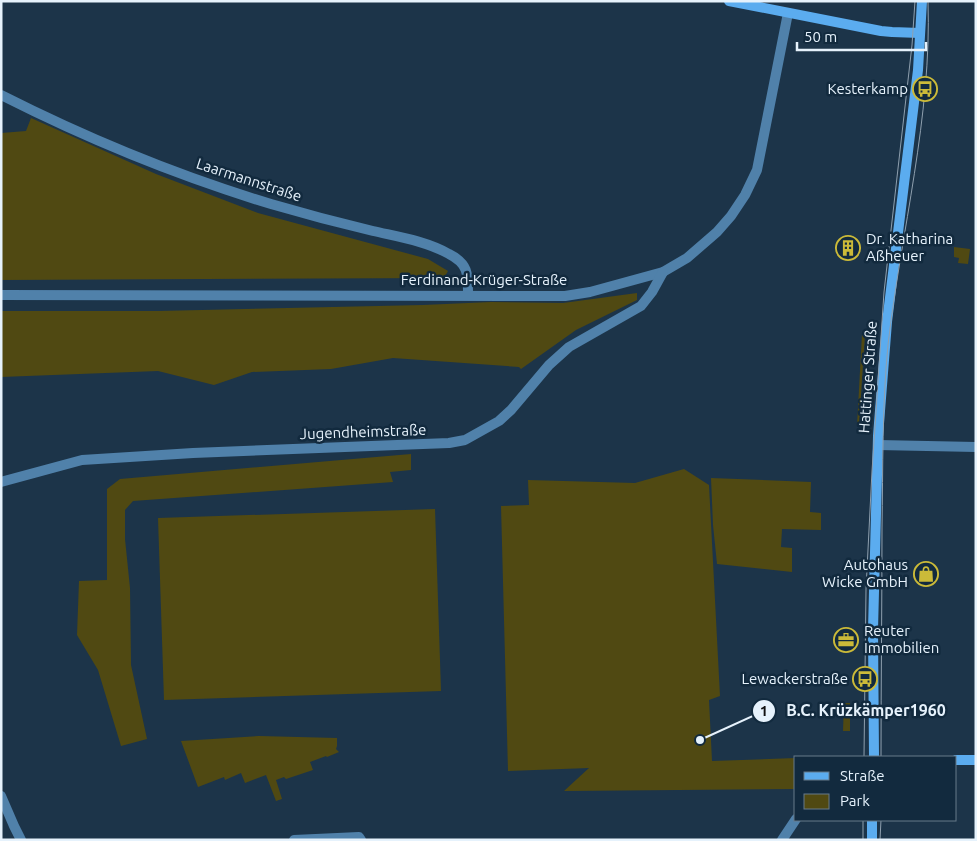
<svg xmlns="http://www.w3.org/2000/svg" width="977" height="841" viewBox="0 0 977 841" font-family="Ubuntu,sans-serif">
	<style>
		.green { fill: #504912 }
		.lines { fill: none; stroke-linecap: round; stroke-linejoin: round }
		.street { stroke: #5081aa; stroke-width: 10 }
		.secondary { stroke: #5bacef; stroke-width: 10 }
		.tram { stroke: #8fa0af; stroke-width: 1 }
		.labels { text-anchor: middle; stroke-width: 5; stroke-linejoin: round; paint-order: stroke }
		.poi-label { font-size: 15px; fill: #e6f2fc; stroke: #122a3e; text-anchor: end }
		.street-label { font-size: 15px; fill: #e6f2fc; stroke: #122a3e }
		.leader { fill: none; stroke: #e6f2fc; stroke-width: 2 }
		.callout-dot { fill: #e6f2fc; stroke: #122a3e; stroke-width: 2 }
		.mark-label { font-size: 15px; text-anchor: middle; font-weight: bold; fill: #111 }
		.callout-label { font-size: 16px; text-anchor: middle; font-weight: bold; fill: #e6f2fc; stroke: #122a3e; stroke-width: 5; stroke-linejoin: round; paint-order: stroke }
	</style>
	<rect width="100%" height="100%" fill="#1c3449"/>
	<!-- green -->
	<g class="green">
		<polygon points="31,118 156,174 258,213 428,259 448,271 444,278 1,280 1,133 26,131"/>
		<polygon points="954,247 970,249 968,264 958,263 959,258 954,257"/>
		<polygon points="637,293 637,300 576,330 521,369 519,367 393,358 331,369 252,372 214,385 158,371 1,377 1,311 158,311 423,305 491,302 563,303"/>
		<polygon points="862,334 865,334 859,425 857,426"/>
		<polygon points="411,454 411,470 390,472 393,482 133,501 125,510 125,539 130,588 131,665 147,739 121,746 98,670 77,635 79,581 107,580 107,489 120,479"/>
		<polygon points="684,469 709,485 720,696 709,700 712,761 796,758 796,789 564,791 589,768 508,771 501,506 529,505 528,480 635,483"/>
		<polygon points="711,478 811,482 810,512 821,513 821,530 782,529 781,547 792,548 792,572 717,564 713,525"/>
		<polygon points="435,509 441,691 164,700 158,518"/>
		<polygon points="844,703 850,703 850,731 843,731"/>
		<polygon points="259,736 337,738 337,746 336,749 339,752 327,757 326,756 310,762 313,770 286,779 284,777 276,780 282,799 276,801 266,775 245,783 241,773 225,780 224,777 198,787 181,741"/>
	</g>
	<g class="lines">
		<!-- street -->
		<g class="street">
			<path d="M1,95C88,139 178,176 271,204C305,214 339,223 373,231C399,237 426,241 449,254C469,264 468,275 468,295"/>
			<polyline points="1,295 565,296 590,292 663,272 687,258 717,232 731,216 745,195 757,170 788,13"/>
			<polyline points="878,445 976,447"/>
			<polyline points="1,482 82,460 193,453 449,443 465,440 499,421 511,410 549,365 569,347 641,306 652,292 663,272"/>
			<polyline points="1,796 14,826 21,840"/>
			<polyline points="294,840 359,837 361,840"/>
			<polyline points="782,840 796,819"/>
		</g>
		<!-- secondary -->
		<g class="secondary">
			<polyline points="729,1 881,31 892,32 920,33"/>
			<polyline points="874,757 873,630 878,436 887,322 918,70 922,1"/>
			<polyline points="956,760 976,760"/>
			<polyline points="872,840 872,820"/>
		</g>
		<!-- tram -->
		<g class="tram">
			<polyline points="864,757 866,589 872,471 884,292 912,45 915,1"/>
			<path d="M881,757C881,681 882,605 882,528C883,468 882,406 888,345C901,231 932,117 928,1"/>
			<polyline points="863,820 863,840"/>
			<polyline points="880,840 881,820"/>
		</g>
	</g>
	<!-- icons -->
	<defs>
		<symbol id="bus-ring" viewBox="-11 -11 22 22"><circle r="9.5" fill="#122a3e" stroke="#cbba39" stroke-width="1.5"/><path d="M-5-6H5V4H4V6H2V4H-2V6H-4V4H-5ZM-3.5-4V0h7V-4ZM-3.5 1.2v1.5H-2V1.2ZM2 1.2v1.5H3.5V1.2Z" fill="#cbba39"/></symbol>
		<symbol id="building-ring" viewBox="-11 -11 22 22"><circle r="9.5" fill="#122a3e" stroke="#cbba39" stroke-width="1.5"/><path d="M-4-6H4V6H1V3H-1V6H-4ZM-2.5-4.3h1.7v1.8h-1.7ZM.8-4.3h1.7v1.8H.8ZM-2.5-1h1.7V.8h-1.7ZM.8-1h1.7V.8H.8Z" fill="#cbba39"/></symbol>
		<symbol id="shop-ring" viewBox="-11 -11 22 22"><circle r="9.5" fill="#122a3e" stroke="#cbba39" stroke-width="1.5"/><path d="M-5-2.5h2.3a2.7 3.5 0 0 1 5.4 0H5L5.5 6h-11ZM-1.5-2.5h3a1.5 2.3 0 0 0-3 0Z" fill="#cbba39"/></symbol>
		<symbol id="office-ring" viewBox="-11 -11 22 22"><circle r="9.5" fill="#122a3e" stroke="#cbba39" stroke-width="1.5"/><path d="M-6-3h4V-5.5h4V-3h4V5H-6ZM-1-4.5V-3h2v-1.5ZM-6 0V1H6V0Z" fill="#cbba39"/></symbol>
	</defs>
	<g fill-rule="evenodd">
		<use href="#bus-ring" x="911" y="75" width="28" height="28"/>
		<use href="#building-ring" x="834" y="234" width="28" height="28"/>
		<use href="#shop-ring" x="912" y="560" width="28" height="28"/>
		<use href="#office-ring" x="832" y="626" width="28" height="28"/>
		<use href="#bus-ring" x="851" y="665" width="28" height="28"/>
	</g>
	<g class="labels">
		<!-- poi labels -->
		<g class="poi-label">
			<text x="908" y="94">Kesterkamp</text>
			<text x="866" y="244" text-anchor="start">Dr. Katharina<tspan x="866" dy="17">Aßheuer</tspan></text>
			<text x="908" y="570">Autohaus<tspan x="908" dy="17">Wicke GmbH</tspan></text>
			<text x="864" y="636" text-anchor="start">Reuter<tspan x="864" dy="17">Immobilien</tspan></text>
			<text x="848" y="684">Lewackerstraße</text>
		</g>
		<!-- street labels -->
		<g class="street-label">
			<text transform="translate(249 180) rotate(18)" y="5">Laarmannstraße</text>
			<text x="484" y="285">Ferdinand-Krüger-Straße</text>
			<text transform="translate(868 377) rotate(-86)" y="5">Hattinger Straße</text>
			<text transform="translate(363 432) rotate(-2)" y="5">Jugendheimstraße</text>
		</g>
	</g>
	<!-- callouts -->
	<path class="leader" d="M700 740L764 711"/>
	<g class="callout-dot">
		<circle cx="700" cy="740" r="5"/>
		<circle cx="764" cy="711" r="12"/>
	</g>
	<g class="mark-label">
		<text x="764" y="716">1</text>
	</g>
	<g class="callout-label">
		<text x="866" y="716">B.C. Krüzkämper1960</text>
	</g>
	<!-- border -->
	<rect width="977" height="841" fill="none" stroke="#e6f2fc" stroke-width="5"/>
	<!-- legend -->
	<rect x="794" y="756" width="162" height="65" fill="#122a3e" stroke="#677a8a"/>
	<rect x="804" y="772" width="25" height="8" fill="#5bacef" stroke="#677a8a"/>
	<text x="840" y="781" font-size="15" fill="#e6f2fc">Straße</text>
	<rect x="804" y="794" width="25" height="15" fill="#504912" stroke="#677a8a"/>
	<text x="840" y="806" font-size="15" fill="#e6f2fc">Park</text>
	<!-- scale -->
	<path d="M797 42v8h129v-8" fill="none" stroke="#e6f2fc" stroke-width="2.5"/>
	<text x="804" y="42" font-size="15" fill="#e6f2fc" stroke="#122a3e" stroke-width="4" paint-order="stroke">50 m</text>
</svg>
